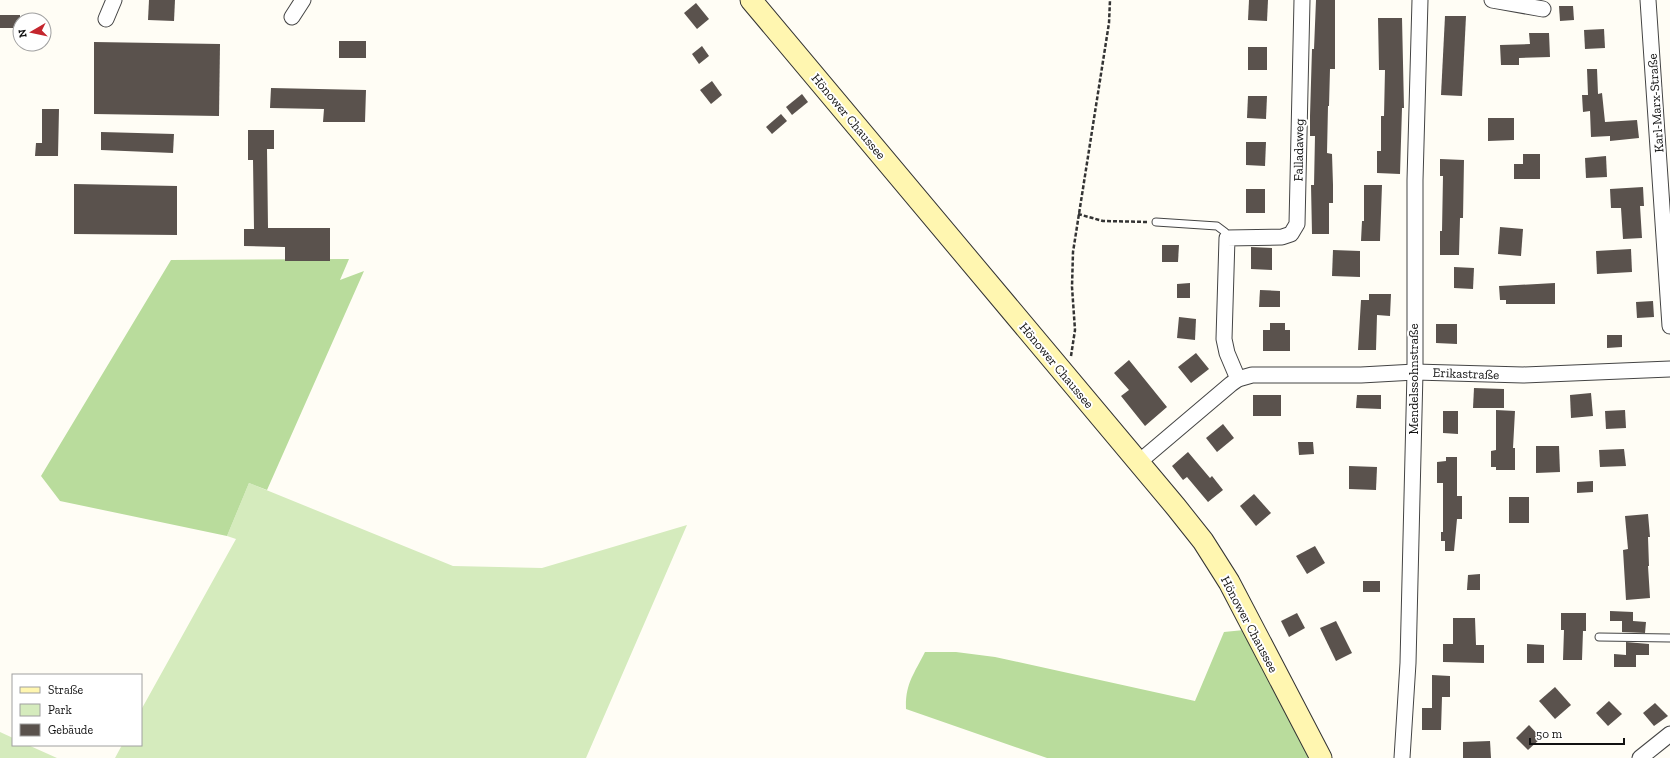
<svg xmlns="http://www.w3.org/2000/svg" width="1670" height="758" viewBox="0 0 1670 758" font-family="'Zilla Slab',serif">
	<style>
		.green { fill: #d5ebbd }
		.forest { fill: #b9dc9c }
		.building { fill: #5a524d }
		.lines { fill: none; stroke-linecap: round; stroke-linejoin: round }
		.lane-casing { stroke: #444; stroke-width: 9 }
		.street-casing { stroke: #444; stroke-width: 17 }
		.secondary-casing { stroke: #333; stroke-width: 23 }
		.path { stroke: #333; stroke-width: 2.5; stroke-dasharray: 4 2; stroke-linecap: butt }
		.lane { stroke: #fff; stroke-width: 7 }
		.street { stroke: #fff; stroke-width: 15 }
		.secondary { stroke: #fff6b0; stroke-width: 21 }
		.labels { text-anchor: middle; stroke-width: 4; stroke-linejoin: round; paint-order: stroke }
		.street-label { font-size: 13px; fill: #111; stroke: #fff }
	</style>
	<rect width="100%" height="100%" fill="#fffdf5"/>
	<!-- green -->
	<g class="green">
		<polygon points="249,483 453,566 542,568 687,525 586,758 115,758 122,745 141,745 141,710 236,539 227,536"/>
		<polygon points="0,732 13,738 13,745 28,745 57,758 0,758"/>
	</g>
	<!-- forest -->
	<g class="forest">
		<polygon points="349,259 340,280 364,271 267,490 249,483 227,536 60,501 41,476 171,260"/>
		<path d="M1244,630L1309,758H1047L906,709C905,684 914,674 925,652H956L995,657L1195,701L1224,632Z"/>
	</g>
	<!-- building -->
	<g class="building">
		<polygon points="149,0 175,0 174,21 148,20"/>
		<polygon points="1249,0 1268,0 1267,21 1248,20"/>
		<polygon points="1316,0 1335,0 1335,69 1330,69 1329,106 1328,106 1327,153 1332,154 1333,185 1333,203 1329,203 1329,234 1312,234 1311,185 1314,185 1315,136 1310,136 1310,116 1312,49 1314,49"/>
		<polygon points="696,3 709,19 697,29 684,13"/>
		<polygon points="1559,6 1573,6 1574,20 1560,21"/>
		<rect x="0" y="15" width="20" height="13"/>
		<polygon points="1445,16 1466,16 1462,96 1441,95"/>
		<polygon points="1378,18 1402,18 1404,108 1402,108 1400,174 1377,173 1377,151 1381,151 1381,116 1384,116 1385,70 1379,70"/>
		<polygon points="1604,29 1605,48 1585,49 1584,30"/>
		<polygon points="1529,33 1549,33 1550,57 1519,58 1519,65 1501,65 1500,45 1530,44"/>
		<rect x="339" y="41" width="27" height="17"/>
		<polygon points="94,42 220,44 219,116 94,114"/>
		<polygon points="702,46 709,56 699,64 692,54"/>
		<rect x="1248" y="47" width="19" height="23"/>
		<polygon points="1587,69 1597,69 1598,94 1602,93 1605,122 1637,120 1639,138 1610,141 1610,136 1591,137 1590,111 1583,112 1582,95 1588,95"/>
		<polygon points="712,81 722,95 711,104 700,90"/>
		<polygon points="271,88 366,90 365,122 323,122 324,109 270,108"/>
		<polygon points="802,94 808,102 792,115 786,107"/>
		<polygon points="1248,96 1267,96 1266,119 1247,118"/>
		<polygon points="42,109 59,109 58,156 35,156 36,143 42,143"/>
		<polygon points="781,114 787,121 772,134 766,127"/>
		<polygon points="1488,118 1514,118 1514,140 1488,141"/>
		<polygon points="248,130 274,130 274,149 267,149 268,228 330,228 330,261 285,261 285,247 244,246 244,229 254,229 253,160 248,160"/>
		<polygon points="101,132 174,134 173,153 101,150"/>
		<polygon points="1246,142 1266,142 1265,166 1246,165"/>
		<polygon points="1523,154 1540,154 1540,179 1514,179 1514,164 1523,164"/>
		<polygon points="1606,156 1607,177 1586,178 1585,158"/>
		<polygon points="1440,159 1464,160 1463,218 1460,218 1459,255 1440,255 1440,231 1442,231 1443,176 1440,176"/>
		<polygon points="74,184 177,186 177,235 74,234"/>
		<polygon points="1364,185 1382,185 1380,241 1361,241 1362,221 1364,221"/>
		<polygon points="1643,187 1644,206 1640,206 1642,238 1623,239 1621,208 1611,208 1610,189"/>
		<rect x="1246" y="189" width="19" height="24"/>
		<polygon points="1500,227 1523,229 1521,256 1498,254"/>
		<polygon points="1162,245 1179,245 1178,262 1162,262"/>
		<polygon points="1251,247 1272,248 1272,270 1251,269"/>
		<polygon points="1631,249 1632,272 1597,274 1596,251"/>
		<polygon points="1333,250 1360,251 1360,277 1332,276"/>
		<polygon points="1454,267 1474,268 1473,289 1454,288"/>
		<polygon points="1190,283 1190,298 1177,298 1177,284"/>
		<polygon points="1555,283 1555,304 1506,304 1506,300 1500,300 1499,286"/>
		<polygon points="1260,290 1280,291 1280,307 1259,307"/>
		<polygon points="1369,294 1391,294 1390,316 1377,315 1376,350 1358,350 1361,300 1369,300"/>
		<polygon points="1653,301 1654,317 1637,318 1636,302"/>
		<polygon points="1179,317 1196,319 1195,340 1177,338"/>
		<polygon points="1270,323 1285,323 1285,330 1290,330 1290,351 1263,351 1263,330 1270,330"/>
		<polygon points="1436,324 1457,324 1457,344 1436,343"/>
		<polygon points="1607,335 1622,335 1622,347 1607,348"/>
		<polygon points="1196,353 1209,369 1191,383 1178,367"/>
		<polygon points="1129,360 1167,407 1145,426 1121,396 1129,390 1114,373"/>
		<polygon points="1474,388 1504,389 1504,408 1473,408"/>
		<polygon points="1591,393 1593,416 1571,418 1570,395"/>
		<rect x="1253" y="395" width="28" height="21"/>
		<polygon points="1357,395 1381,395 1381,409 1356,408"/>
		<polygon points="1496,410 1515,411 1513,448 1515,448 1515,470 1496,470 1496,467 1491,467 1491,451 1496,450"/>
		<polygon points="1625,410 1626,428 1606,429 1605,411"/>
		<polygon points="1443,411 1458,411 1458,434 1443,433"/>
		<polygon points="1223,424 1234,438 1217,452 1206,438"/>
		<polygon points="1298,442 1313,442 1314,454 1299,455"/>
		<polygon points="1536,446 1559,446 1560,472 1536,473"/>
		<polygon points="1624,449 1626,466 1600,467 1599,450"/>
		<polygon points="1188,452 1210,478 1212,476 1223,490 1208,502 1187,477 1183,480 1172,466"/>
		<polygon points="1446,457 1457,457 1457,496 1462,496 1462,519 1457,519 1454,551 1445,551 1445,541 1441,541 1441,532 1443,532 1443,483 1437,483 1437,462 1446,461"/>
		<polygon points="1349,466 1377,467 1376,490 1349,489"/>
		<polygon points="1593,481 1593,492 1577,493 1577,482"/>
		<polygon points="1254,494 1271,513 1256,526 1240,506"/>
		<rect x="1509" y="497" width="20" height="26"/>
		<polygon points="1648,514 1650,537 1648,537 1649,566 1648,566 1650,598 1626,600 1623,550 1628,549 1625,516"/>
		<polygon points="1315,546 1325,563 1307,574 1296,556"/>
		<polygon points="1480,574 1480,590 1467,590 1468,575"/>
		<rect x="1363" y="581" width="17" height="11"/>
		<polygon points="1610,611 1633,612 1633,621 1646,622 1645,633 1622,632 1622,621 1610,621"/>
		<polygon points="1297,613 1305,628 1289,637 1281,621"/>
		<polygon points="1561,613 1586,613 1586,631 1583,631 1582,660 1563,660 1564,630 1561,630"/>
		<polygon points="1453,618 1475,618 1476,645 1484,645 1484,663 1443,662 1443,644 1453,644"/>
		<polygon points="1336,621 1352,653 1336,661 1320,628"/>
		<polygon points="1626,642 1649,644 1649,655 1636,655 1636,667 1614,667 1614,654 1626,655"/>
		<polygon points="1527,644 1544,645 1544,663 1527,663"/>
		<polygon points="1432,675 1450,676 1450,697 1442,697 1441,730 1422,730 1422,708 1432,708"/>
		<polygon points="1555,687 1571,705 1555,719 1539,701"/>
		<polygon points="1609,701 1622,714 1608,726 1596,713"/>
		<polygon points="1655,703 1668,716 1654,726 1643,713"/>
		<polygon points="1529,725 1541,738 1528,750 1516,738"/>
		<polygon points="1490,741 1491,758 1463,758 1463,742"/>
	</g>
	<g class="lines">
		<defs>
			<g id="lane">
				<polyline points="1156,222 1217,226 1225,232 1227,238"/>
				<polyline points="1599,637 1670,638"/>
			</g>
			<g id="street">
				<polyline points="1492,0 1543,9"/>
				<polyline points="1648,0 1670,326"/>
				<polyline points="292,17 303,0"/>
				<polyline points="106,19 114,0"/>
				<polyline points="1238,379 1227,353 1224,339 1227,238 1282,237 1291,234 1297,224 1302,0"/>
				<polyline points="1139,462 1231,384 1238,379 1252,375 1361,375 1415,372 1523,375 1670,369"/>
				<polyline points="1402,758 1408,663 1415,372 1415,180 1420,0"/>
				<polyline points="1640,758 1670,734"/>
			</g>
			<polyline id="secondary" points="751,0 1176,507 1203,541 1229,582 1321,758"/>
		</defs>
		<!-- lane casing -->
		<use href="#lane" class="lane-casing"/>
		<!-- street casing -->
		<use href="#street" class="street-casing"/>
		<!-- secondary casing -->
		<use href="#secondary" class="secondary-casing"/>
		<!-- path -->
		<g class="path">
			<polyline points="1078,214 1103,221 1148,222"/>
			<polyline points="1071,356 1075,330 1072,287 1073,252 1109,23 1110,0"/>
		</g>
		<!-- lane -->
		<use href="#lane" class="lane"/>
		<!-- street -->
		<use href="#street" class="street"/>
		<!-- secondary -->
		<use href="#secondary" class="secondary"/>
	</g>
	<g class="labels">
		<!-- street labels -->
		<g class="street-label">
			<text transform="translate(1655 103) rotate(-94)" y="5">Karl-Marx-Straße</text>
			<text transform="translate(849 116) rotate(50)" y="5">Hönower Chaussee</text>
			<text transform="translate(1298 150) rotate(-89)" y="5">Falladaweg</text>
			<text transform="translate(1057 365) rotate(50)" y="5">Hönower Chaussee</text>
			<text transform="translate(1466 373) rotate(2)" y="5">Erikastraße</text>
			<text transform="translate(1413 379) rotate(-90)" y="5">Mendelssohnstraße</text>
			<text transform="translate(1250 624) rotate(62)" y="5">Hönower Chaussee</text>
		</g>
	</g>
	<!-- legend -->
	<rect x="12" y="674" width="130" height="72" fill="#ffffff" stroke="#a0a0a0"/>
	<rect x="20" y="687" width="20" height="6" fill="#fff6b0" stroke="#a0a0a0"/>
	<text x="48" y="694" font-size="12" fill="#111111">Straße</text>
	<rect x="20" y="704" width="20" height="12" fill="#d5ebbd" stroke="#a0a0a0"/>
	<text x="48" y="714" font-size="12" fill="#111111">Park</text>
	<rect x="20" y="724" width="20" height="12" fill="#5a524d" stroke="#a0a0a0"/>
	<text x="48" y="734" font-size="12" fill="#111111">Gebäude</text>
	<!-- north arrow -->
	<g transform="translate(32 32) rotate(261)"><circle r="19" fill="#ffffff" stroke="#a0a0a0"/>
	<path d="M0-3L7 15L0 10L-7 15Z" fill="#c4262e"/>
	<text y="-6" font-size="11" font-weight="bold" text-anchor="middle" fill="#111111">N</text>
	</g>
	<!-- scale -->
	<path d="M1530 738v6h94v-6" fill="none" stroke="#111111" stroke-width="2"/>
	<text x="1536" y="738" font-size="12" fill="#111111" stroke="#ffffff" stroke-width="3" paint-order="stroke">50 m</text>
</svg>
